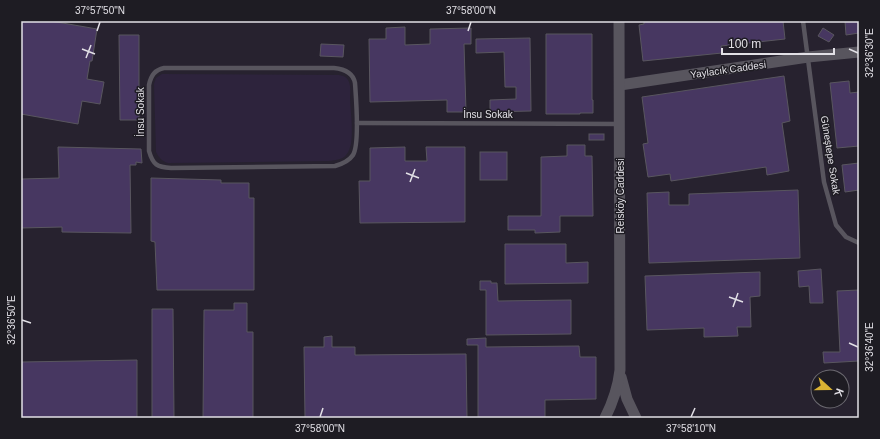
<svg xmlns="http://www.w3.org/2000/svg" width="880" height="439" viewBox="0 0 880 439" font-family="Arial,sans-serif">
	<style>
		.built { fill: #27222f; fill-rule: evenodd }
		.green { fill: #2d233c }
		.building { fill: #473761; stroke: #59565f }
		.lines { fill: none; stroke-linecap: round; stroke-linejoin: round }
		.service { stroke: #58555e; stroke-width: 4.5 }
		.tertiary { stroke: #58555e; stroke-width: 11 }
		.ticks { fill: none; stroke: #e2e0e6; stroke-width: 1.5 }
		.labels { text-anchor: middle; stroke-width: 3; stroke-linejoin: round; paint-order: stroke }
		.street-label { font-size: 10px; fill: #e2e0e6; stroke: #1e1c23 }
		.neatline { fill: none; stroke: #e2e0e6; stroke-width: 1.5 }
		.ticks-label { font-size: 10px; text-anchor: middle; fill: #e2e0e6 }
	</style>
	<rect width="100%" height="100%" fill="#1e1c23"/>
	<!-- built -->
	<path class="built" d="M21,21H859V418H21ZM818,377H842V401H818Z"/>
	<!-- green -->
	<path class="green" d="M162,74L339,75C344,76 347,77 349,82C351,87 350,94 350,100C351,114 353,130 351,144C350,147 349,152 346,155C342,160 335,160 329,161L168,163C162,161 159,158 156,152L154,84L156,78Z"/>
	<!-- building -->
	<g class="building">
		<polygon points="21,21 51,21 97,29 92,61 90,61 87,79 104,82 100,104 82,101 78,124 21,114"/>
		<polygon points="644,21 783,21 785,39 721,46 722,53 643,61 639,25 644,24"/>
		<polygon points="845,21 859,21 859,33 846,35"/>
		<polygon points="405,27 405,45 430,44 430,29 471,28 471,44 464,44 466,112 447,112 447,100 370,102 369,39 386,39 386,28"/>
		<polygon points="823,28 834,35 829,42 818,36"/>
		<polygon points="546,34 592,34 592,100 593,100 593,113 580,113 580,114 546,114"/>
		<polygon points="119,35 139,35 139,120 120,120"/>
		<polygon points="530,38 531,111 490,112 490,100 516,99 516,87 505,87 504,52 476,53 476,39"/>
		<polygon points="321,44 344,45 343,57 320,56"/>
		<polygon points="784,76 790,121 782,123 789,171 767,175 766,167 671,181 670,174 648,177 643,144 648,143 642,97"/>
		<polygon points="849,81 850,93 859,92 859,146 837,148 830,83"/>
		<rect x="589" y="134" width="15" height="6"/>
		<polygon points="567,145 585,145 585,156 592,156 593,216 560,216 560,232 535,233 535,230 508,230 508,216 541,216 541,157 567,156"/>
		<polygon points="58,147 141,149 142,163 136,162 136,165 130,165 131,233 62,232 62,227 21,228 21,179 59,178"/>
		<polygon points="405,147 405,161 427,161 426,147 465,147 465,222 360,223 359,181 370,181 370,148"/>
		<rect x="480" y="152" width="27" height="28"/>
		<polygon points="859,163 859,190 845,192 842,165"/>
		<polygon points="151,178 221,180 221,183 249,183 249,198 254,198 254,290 157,290 155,242 151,241"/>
		<polygon points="798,190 800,258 649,263 647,193 669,192 669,205 689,205 689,194"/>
		<polygon points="505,244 566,244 566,263 588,262 588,283 505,284"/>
		<polygon points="821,269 823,303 810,303 809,286 799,287 798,271"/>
		<polygon points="760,272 760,296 750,297 751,327 737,327 738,336 704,337 704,328 647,330 645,276"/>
		<polygon points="480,281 491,281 491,283 497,283 498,301 571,300 571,334 486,335 486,290 480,290"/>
		<polygon points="859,290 859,361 824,363 823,352 840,352 837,291"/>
		<polygon points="234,303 247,303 247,332 253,332 253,418 203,418 204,310 234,310"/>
		<polygon points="152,309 173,309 174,418 152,418"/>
		<polygon points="332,336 332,347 355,347 355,355 466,354 467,418 305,418 304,347 324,347 324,337"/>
		<polygon points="486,338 486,347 579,346 580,357 596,357 596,399 545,400 545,418 478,418 478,345 467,345 467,339"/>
		<polygon points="137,360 137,418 21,418 21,362"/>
	</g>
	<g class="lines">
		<!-- service -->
		<g class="service">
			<polyline points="803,21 824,182 836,225 846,237 859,243"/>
			<path d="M164,68H334C344,69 353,72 355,83C356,98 360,144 353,155C349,161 342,164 335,166L171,168C157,167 153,165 149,151V85C151,75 155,70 164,68Z"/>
			<polyline points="357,123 620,124"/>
		</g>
		<!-- tertiary -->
		<g class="tertiary">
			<polyline points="620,85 808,57 859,52"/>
			<polyline points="621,377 627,399 636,418"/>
			<path d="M605,418C613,402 618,388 620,370L619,21"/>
		</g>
	</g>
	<!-- ticks -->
	<path class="ticks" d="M97,31L100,22M468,31L471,22M82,49L95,54M849,49L858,53M86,58L91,45M406,173L419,178M410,182L415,169M729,297L743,302M733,307L738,293M22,320L31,323M849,343L858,347M320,417L323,408M691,417L695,408"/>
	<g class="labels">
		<!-- street labels -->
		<g class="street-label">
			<text transform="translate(728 69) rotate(-8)" y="4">Yaylacık Caddesi</text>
			<text transform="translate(140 112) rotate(-90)" y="4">İnsu Sokak</text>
			<text x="488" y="118">İnsu Sokak</text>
			<text transform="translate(831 155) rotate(81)" y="4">Güneştepe Sokak</text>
			<text transform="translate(620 196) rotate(-90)" y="4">Reisköy Caddesi</text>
		</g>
	</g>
	<!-- border -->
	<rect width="880" height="439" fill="none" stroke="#1e1c23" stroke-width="44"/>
	<!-- north arrow -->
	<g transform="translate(830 389) rotate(111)"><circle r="19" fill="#1e1c23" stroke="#6c6a71"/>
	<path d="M0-3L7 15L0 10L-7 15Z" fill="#dab333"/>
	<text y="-6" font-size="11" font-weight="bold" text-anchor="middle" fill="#e2e0e6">K</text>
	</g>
	<!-- scale -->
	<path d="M722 48v6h112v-6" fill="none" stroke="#e2e0e6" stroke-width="2"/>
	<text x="728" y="48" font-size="12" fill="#e2e0e6" stroke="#1e1c23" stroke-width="3" paint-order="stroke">100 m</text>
	<rect x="22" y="22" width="836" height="395" class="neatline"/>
	<g class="ticks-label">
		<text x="100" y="14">37°57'50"N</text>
		<text x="471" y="14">37°58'00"N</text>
		<text transform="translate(869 53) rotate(-90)" y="4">32°36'30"E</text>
		<text transform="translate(11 320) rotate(-90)" y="4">32°36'50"E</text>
		<text transform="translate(869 347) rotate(-90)" y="4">32°36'40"E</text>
		<text x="320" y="432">37°58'00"N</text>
		<text x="691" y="432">37°58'10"N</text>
	</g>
</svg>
